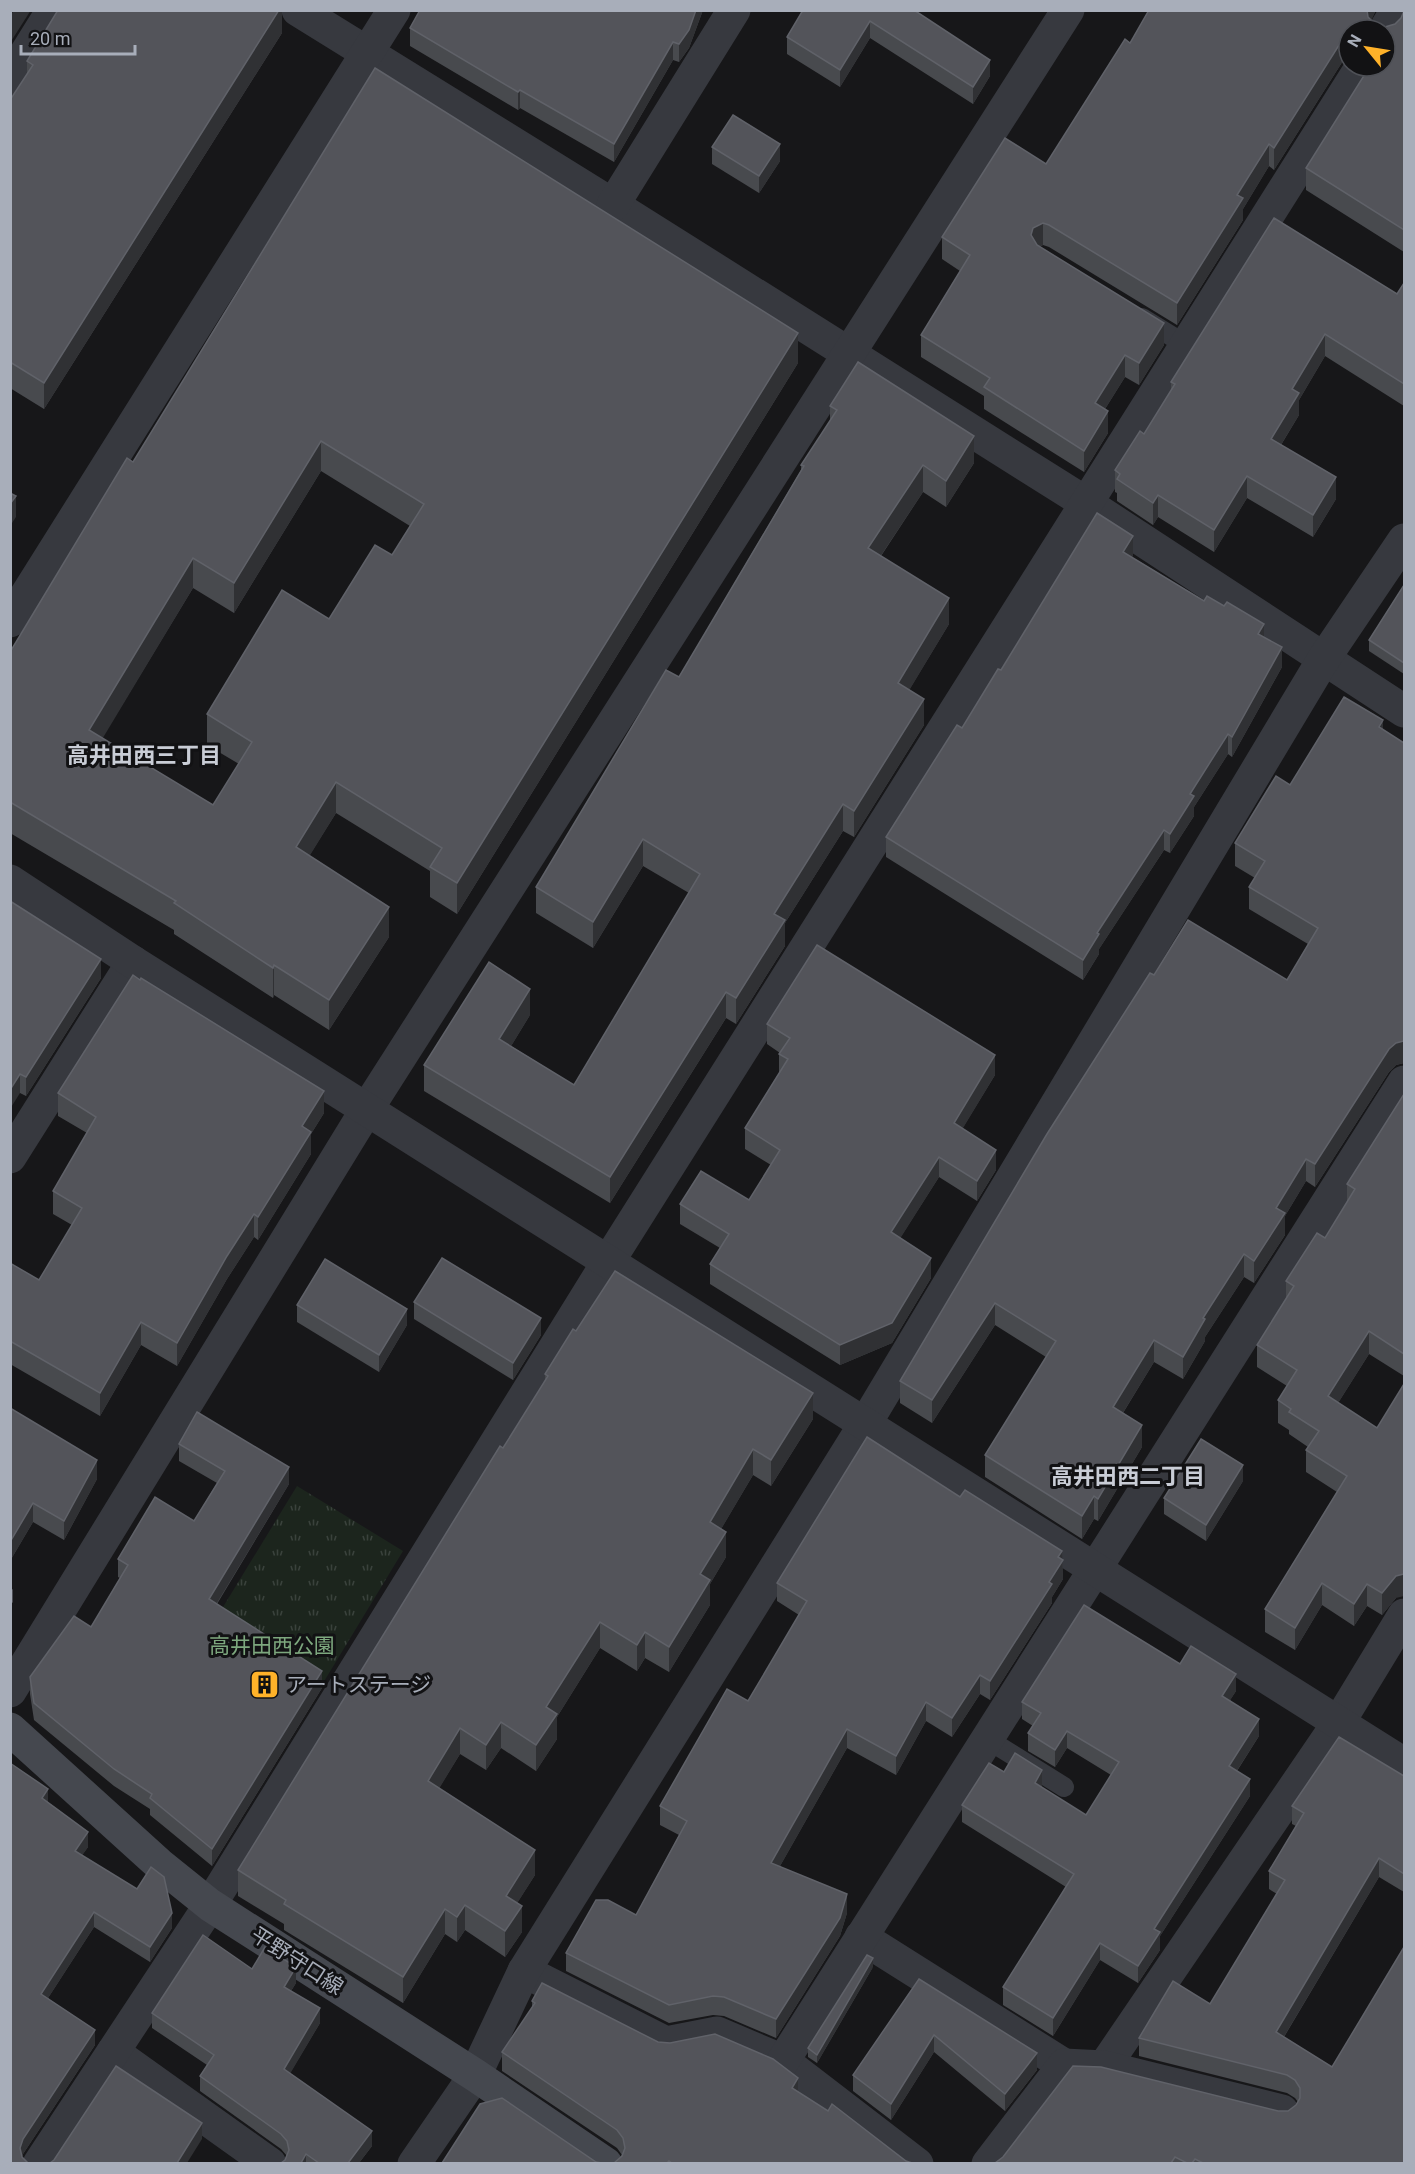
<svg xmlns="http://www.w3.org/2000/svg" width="1415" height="2174" viewBox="0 0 1415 2174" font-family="Roboto,'Noto Sans JP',sans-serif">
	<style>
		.park { fill: url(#park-tufts) }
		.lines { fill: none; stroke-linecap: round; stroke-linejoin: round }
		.service { stroke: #37393f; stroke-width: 20 }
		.minor { stroke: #37393f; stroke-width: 33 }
		.tertiary { stroke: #37393f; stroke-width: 33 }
		.secondary { stroke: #45484f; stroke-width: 33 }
		.wall { fill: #484a4e; fill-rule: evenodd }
		.shaded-wall { fill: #303134 }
		.building { fill: #53545a; stroke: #606269; stroke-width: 1.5; fill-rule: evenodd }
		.labels { text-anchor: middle; stroke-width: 6; stroke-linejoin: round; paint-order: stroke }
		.park-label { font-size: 21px; fill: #7da77e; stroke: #121214 }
		.poi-label { font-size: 21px; fill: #a8aeba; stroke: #121214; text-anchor: start }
		.street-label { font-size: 21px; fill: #a8aeba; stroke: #121214 }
		.neighbourhood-label { font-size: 22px; font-weight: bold; fill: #c9cdd6; stroke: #121214 }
	</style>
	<defs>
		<pattern id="park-tufts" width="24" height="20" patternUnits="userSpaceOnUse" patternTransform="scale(1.5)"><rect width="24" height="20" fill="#1c251d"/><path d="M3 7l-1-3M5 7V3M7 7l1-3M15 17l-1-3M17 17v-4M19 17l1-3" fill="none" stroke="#3a423c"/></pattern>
	</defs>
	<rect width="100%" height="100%" fill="#171719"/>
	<!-- park -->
	<polygon class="park" points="297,1486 403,1551 280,1754 173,1689"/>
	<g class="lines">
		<!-- service -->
		<g class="service">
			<polyline points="1142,318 1186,345"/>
			<polyline points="987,1739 1064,1787"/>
		</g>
		<!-- minor -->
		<g class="minor">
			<polyline points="298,10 613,205 1086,503 1404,711"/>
			<polyline points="1385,30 1397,10"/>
			<polyline points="10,79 53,10"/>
			<polyline points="613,205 734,10"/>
			<polyline points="10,621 394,10"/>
			<polyline points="10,1157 133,962"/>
			<polyline points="10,1691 367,1109 1068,10"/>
			<polyline points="861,1937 1064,2065"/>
			<polyline points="524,1971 666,2043 717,2033 783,2061 917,2164"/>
			<polyline points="113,2052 270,2164"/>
			<polyline points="783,2061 1404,1082"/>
			<polyline points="1104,2067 1339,1722 1404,1615"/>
			<polyline points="475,2075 524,1971 865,1424 1323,660 1404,540"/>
			<polyline points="39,2164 210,1905 608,1262 1362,66"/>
			<polyline points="988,2164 1064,2065 1104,2067 1282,2111"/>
		</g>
		<!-- tertiary -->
		<g class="tertiary">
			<polyline points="10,881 133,962 1404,1764"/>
			<polyline points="414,2164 475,2075"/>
		</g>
		<!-- secondary -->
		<polyline class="secondary" points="10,1729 159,1864 210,1905 475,2075 606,2164"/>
	</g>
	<!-- wall -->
	<g class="wall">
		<polygon points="279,10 282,10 282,33 44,409 10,388 10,100 27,74 27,61"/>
		<polygon points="703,10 689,48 679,62 673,60 614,162 520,108 518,110 410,46 410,28"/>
		<polygon points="914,10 990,76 973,104 870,38 840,87 787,54 787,37"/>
		<polygon points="1149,10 1376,10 1371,20 1375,24 1385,27 1395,24 1401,18 1404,11 1404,252 1306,190 1306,168 1385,66 1385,30 1349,30 1346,56 1274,170 1269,166 1243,209 1243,220 1177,325 1049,247 1043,245 1039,247 1164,345 1139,385 1125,377 1105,409 1108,433 1084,472 984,409 984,396 921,357 921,335 960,271 942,259 942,237 1046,164 1130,43"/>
		<polygon points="712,147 780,161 759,193 712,164"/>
		<polygon points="1404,283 1404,406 1325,356 1299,400 1299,415 1281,445 1336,499 1313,537 1247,498 1214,552 1158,517 1153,525 1117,501 1117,493 1115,492 1115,470 1144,434 1171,391 1171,382 1397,294"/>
		<path d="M798,363L457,914L430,897V871L336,813L309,856L389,937L329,1030L274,995L273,998L174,934V930L10,833V652L133,462ZM321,471L410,526L392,555L329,619L207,714V745L239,764L213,805L102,738L193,588L234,613Z"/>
		<polygon points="830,406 974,463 946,507 923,492 881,556 949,624 909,690 924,725 854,837 843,831 785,923 785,946 736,1024 726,1018 610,1203 424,1091 424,1065 530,1015 511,1046 574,1085 689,893 643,866 593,948 536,913 536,887 679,677 801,470 801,465 830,421"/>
		<polygon points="1133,556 1132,557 1264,637 1282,667 1232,757 1228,754 1194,807 1194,816 1170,853 1164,850 1099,949 1099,954 1083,980 886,857 886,837 962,728 1001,670"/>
		<polygon points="1404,585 1404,674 1369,651 1369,640"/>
		<polygon points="1383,730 1404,743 1404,1063 1396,1065 1389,1072 1315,1187 1306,1181 1285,1216 1285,1235 1254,1283 1244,1277 1205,1337 1205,1341 1183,1379 1154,1362 1123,1413 1142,1447 1098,1521 1094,1519 1082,1539 985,1477 985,1455 1046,1357 995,1325 932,1423 900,1403 900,1381 1154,975 1287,980 1308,944 1249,909 1249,887 1255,878 1235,866 1235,843 1290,785"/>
		<polygon points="10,901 101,978 26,1096 20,1093"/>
		<polygon points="767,1024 995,1075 962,1129 996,1170 977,1201 939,1177 900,1238 931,1278 892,1343 840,1365 710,1284 710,1264 720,1248 680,1224 680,1204 749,1200 771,1165 745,1149 745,1128 779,1073 779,1054 780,1053 767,1044"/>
		<polygon points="58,1093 324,1113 311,1134 311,1154 258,1240 254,1237 227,1279 177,1366 141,1345 100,1416 10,1364 10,1263 39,1280 72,1225 53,1214 53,1191 87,1133 58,1116"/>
		<polygon points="1404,1094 1404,1376 1369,1354 1338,1403 1396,1598 1382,1615 1367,1606 1354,1626 1322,1605 1295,1650 1265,1632 1265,1609 1337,1492 1306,1472 1306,1450 1308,1447 1289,1434 1289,1430 1278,1423 1278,1400 1287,1386 1257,1367 1257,1345 1286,1299 1286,1281 1325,1238 1347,1202 1347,1184"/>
		<polygon points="414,1302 541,1335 513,1380 414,1319"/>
		<polygon points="297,1305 407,1325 379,1372 297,1322"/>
		<polygon points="576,1331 813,1419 771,1486 753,1475 721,1529 726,1557 710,1584 710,1605 669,1672 645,1658 637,1671 600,1648 557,1717 557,1739 536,1771 501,1748 486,1770 460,1754 439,1788 535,1875 517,1903 522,1932 505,1957 465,1930 457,1942 445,1934 403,2003 284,1930 284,1924 238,1896 238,1870 545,1381 545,1374"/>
		<polygon points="10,1408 97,1479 64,1540 33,1522 10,1561"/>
		<polygon points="179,1444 289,1484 217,1604 322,1688 212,1866 150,1815 150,1809 114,1786 34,1720 30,1694 30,1677 91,1627 120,1578 118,1577 118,1559 194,1521 217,1483 179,1461"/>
		<polygon points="1243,1481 1206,1541 1164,1514 1164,1498"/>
		<polygon points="960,1497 1062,1560 1063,1579 1052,1597 1052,1603 990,1700 980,1694 952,1737 926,1721 896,1775 847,1748 780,1866 847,1913 840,1936 776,2038 724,2016 713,2015 669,2023 566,1971 566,1953 636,1915 679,1835 660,1825 660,1806 748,1701 799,1615 777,1601 777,1583"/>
		<polygon points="1180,1664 1236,1691 1230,1700 1259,1736 1237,1771 1250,1796 1160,1936 1160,1950 1138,1983 1100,1960 1053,2036 1003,2005 1003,1987 1066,1887 962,1822 962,1805 1004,1772 1042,1788 1086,1815 1111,1775 1067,1748 1055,1767 1028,1751 1028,1733 1033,1726 1022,1719 1022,1702"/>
		<polygon points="1404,1776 1404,1892 1379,1877 1284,2037 1332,2067 1404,2163 989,2163 1278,2111 1288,2111 1296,2105 1298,2102 1295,2098 1287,2093 1139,2056 1139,2038 1210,2004 1277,1894 1269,1889 1269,1871 1296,1826 1292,1824 1292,1806"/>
		<polygon points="48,1803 88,1847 82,1855 172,1928 150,1962 94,1927 48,1998 95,2045 23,2154 22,2157 10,2163"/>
		<polygon points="873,1967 817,2063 808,2057 808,2048"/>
		<polygon points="252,1969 296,1983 291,1991 320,2023 290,2073 372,2146 359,2163 281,2163 285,2160 287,2156 281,2149 200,2091 200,2076 207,2065 152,2028 152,2013"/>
		<polygon points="919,1979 1037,2070 1005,2111 934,2052 891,2120 853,2091 853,2075"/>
		<polygon points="532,2001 658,2042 798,2092 906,2161 912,2163 610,2163 614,2163 622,2155 617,2148 502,2071 502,2052 532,2008"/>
	</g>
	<!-- shaded-wall -->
	<g class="shaded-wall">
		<polygon points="14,10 31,10 10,43 10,16"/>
		<polygon points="279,10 282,10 282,33 44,409 44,383"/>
		<polygon points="696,10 703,10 689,48 679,62 679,44"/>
		<polygon points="1366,10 1376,10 1368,27"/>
		<polygon points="870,21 870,38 840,87 840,70"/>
		<polygon points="1362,25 1362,30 1351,30 1354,27"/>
		<polygon points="1349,32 1349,53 1346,56 1274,170 1274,148 1346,34"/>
		<polygon points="673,42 673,60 614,162 614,144"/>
		<polygon points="990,60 990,76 973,104 973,87"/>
		<polygon points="520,90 520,108 518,110 518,92"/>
		<polygon points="780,144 780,161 759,193 759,176"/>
		<polygon points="1269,144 1269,166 1243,209 1243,220 1177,325 1177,303 1237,195"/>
		<polygon points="1043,223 1043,245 1033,250 1031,235 1033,228"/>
		<polygon points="1164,323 1164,345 1139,385 1139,363"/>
		<polygon points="798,333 798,363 457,914 457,883"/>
		<polygon points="1325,334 1325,356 1299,400 1299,415 1271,461 1271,439 1292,389"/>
		<polygon points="1125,355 1125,377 1095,425 1095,403"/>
		<polygon points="1108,411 1108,433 1084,472 1084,451"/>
		<polygon points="974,436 974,463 946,507 946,481"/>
		<polygon points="321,441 321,471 234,613 234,583"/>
		<polygon points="923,465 923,492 868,575 868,548"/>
		<polygon points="1247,476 1247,498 1214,552 1214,530"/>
		<polygon points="1336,477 1336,499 1313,537 1313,515"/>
		<polygon points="1158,495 1158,517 1153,525 1153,503"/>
		<polygon points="16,496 16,517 10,526 10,504"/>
		<polygon points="1133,536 1133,556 1123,572 1123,552"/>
		<polygon points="193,558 193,588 89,761 89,730"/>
		<polygon points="949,598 949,624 898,709 898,683"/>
		<polygon points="1264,624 1264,644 1258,634"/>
		<polygon points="1282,647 1282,667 1232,757 1232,737"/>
		<polygon points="924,699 924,725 854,837 854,811"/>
		<polygon points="1383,720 1383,742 1379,727"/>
		<polygon points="1228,734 1228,754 1194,807 1194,816 1170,853 1170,834 1190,794"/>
		<polygon points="336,782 336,813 296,878 296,847"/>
		<polygon points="843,804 843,831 785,923 785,946 736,1024 736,998 774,914"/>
		<polygon points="1164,830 1164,850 1099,949 1099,954 1083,980 1083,960 1097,933"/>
		<polygon points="643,839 643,866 593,948 593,922"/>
		<polygon points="389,907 389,937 329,1030 329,1000"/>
		<polygon points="101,959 101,978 26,1096 26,1077"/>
		<polygon points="274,965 274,995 273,998 273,968"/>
		<polygon points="530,989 530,1015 499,1066 499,1039"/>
		<polygon points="726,992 726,1018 610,1203 610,1177"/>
		<polygon points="1404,1041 1404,1063 1396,1065 1389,1072 1315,1187 1315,1164 1389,1049 1396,1043"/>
		<polygon points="995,1055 995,1075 954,1143 954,1123"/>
		<polygon points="20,1074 20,1093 10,1109 10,1090"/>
		<polygon points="324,1091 324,1113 311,1134 311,1154 258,1240 258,1217 302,1126"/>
		<polygon points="996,1150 996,1170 977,1201 977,1181"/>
		<polygon points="939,1157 939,1177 891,1253 891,1232"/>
		<polygon points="1306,1159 1306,1181 1285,1216 1285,1235 1254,1283 1254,1261 1276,1208"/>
		<polygon points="254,1214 254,1237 227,1279 177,1366 177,1343 227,1256"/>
		<polygon points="1244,1254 1244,1277 1205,1337 1205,1341 1183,1379 1183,1357 1203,1318"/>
		<polygon points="931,1258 931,1278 892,1343 840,1365 840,1345"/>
		<polygon points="995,1303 995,1325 932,1423 932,1400"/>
		<polygon points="407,1309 407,1325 379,1372 379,1355"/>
		<polygon points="541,1318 541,1335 513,1380 513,1363"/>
		<polygon points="141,1322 141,1345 100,1416 100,1393"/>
		<polygon points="1369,1331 1369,1354 1328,1419 1328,1396"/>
		<polygon points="1154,1340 1154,1362 1113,1429 1113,1407"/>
		<polygon points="813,1393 813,1419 771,1486 771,1460"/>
		<polygon points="1142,1425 1142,1447 1098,1521 1098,1499"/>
		<polygon points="753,1449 753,1475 710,1548 710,1522"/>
		<polygon points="97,1460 97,1479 64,1540 64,1521"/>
		<polygon points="1243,1465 1243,1481 1206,1541 1206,1525"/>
		<polygon points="289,1467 289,1484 209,1616 209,1599"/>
		<polygon points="1094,1496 1094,1519 1082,1539 1082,1516"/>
		<polygon points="33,1503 33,1522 10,1561 10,1542"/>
		<polygon points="726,1532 726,1557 710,1584 710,1605 669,1672 669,1647 700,1574"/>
		<polygon points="1062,1551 1063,1579 1052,1597 1052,1603 990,1700 990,1681 1049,1582 1058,1557"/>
		<polygon points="1404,1574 1404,1596 1396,1598 1382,1615 1382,1593 1396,1576"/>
		<polygon points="1322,1583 1322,1605 1295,1650 1295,1628"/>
		<polygon points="1367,1584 1367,1606 1354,1626 1354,1604"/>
		<polygon points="12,1602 12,1621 10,1623 10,1604"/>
		<polygon points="600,1622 600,1648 557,1717 557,1739 536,1771 536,1745 546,1707"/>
		<polygon points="645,1632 645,1658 637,1671 637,1645"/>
		<polygon points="322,1671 322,1688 212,1866 212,1849"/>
		<polygon points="1236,1674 1236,1691 1222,1713 1222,1696"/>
		<polygon points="980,1675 980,1694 952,1737 952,1718"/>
		<polygon points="926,1702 926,1721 896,1775 896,1756"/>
		<polygon points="1259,1719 1259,1736 1229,1783 1229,1766"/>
		<polygon points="501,1722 501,1748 486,1770 486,1745"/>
		<polygon points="460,1728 460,1754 428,1807 428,1781"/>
		<polygon points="847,1729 847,1748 771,1882 771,1863"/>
		<polygon points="1067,1731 1067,1748 1055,1767 1055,1750"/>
		<polygon points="1042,1770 1042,1788 1035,1783"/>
		<polygon points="1250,1779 1250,1796 1160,1936 1160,1950 1138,1983 1138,1966 1154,1929"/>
		<polygon points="48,1789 48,1805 42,1798"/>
		<polygon points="88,1832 88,1847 75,1866 75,1851"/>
		<polygon points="535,1850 535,1875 506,1921 506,1896"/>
		<polygon points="1379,1858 1379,1877 1276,2050 1276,2032"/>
		<polygon points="847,1894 847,1913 840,1936 776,2038 776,2019"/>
		<polygon points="465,1905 465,1930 457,1942 457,1917"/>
		<polygon points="522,1906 522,1932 505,1957 505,1931"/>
		<polygon points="445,1909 445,1934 403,2003 403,1977"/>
		<polygon points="94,1912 94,1927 41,2009 41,1994"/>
		<polygon points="172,1913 172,1928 150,1962 150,1947"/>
		<polygon points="1100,1943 1100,1960 1053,2036 1053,2018"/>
		<polygon points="873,1958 873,1967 817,2063 817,2055"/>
		<polygon points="296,1967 296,1983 284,2002 284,1987"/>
		<polygon points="320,2008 320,2023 284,2084 284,2069"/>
		<polygon points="95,2030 95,2045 23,2154 20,2163 20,2148 23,2139"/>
		<polygon points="934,2035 934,2052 891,2120 891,2104"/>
		<polygon points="1037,2053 1037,2070 1005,2111 1005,2094"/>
		<polygon points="798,2078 798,2096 792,2088"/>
		<polygon points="202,2123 202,2139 187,2163 177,2163"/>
		<polygon points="372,2131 372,2146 359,2163 348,2163"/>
		<polygon points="306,2154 306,2163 301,2163"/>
	</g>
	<!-- building -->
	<g class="building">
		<polygon points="58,10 279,10 44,383 10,362 10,100 33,65 27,61"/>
		<polygon points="420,10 696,10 689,30 679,44 673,42 614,144 520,90 518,92 410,28"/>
		<polygon points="803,10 914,10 990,60 973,87 870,21 840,70 787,37"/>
		<polygon points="1149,10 1367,10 1368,17 1375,24 1385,27 1395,24 1401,18 1404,11 1404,230 1306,168 1370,66 1385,66 1385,30 1374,30 1372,29 1362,25 1354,27 1351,30 1349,30 1349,32 1346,34 1274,148 1269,144 1237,195 1243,198 1177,303 1049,225 1043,223 1033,228 1031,235 1037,245 1164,323 1139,363 1125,355 1095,403 1108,411 1084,451 984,387 990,378 921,335 970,255 942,237 1005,138 1046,164 1125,39 1130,43"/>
		<path d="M375,68L798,333L457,883L430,867L442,848L336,782L296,847L389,907L329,1000L274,965L273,968L174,903L176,901L10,802V652L127,458L133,462ZM321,441L424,504L392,555L375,545L329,619L282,590L207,714L252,742L213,805L89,730L193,558L234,583Z"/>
		<polygon points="733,115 780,144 759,176 712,147"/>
		<polygon points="1274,218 1397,294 1404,283 1404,384 1325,334 1292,389 1299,393 1271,439 1336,477 1313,515 1247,476 1214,530 1158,495 1153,503 1117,479 1120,474 1115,470 1140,431 1144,434 1175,384 1171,382"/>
		<polygon points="858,362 974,436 946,481 923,465 868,548 949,598 898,683 924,699 854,811 843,804 774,914 785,920 736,998 726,992 610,1177 424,1065 489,962 530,989 499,1039 574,1085 700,874 643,839 593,922 536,887 666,670 679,677 804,466 801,465 837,410 830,406"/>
		<polygon points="10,493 16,496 10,504"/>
		<polygon points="1097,513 1133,536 1123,552 1204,601 1207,596 1224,606 1227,602 1264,624 1258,634 1282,647 1232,737 1228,734 1190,794 1194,796 1170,834 1164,830 1097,933 1099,934 1083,960 886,837 957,725 962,728 998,669 1001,670"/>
		<polygon points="1404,585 1404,663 1369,640"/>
		<polygon points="1344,697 1383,720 1379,727 1404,743 1404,1041 1396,1043 1389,1049 1315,1164 1306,1159 1276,1208 1285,1213 1254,1261 1244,1254 1203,1318 1205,1319 1183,1357 1154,1340 1113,1407 1142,1425 1098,1499 1094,1496 1082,1516 985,1455 1056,1341 995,1303 932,1400 900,1381 1047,1134 1150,973 1154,975 1188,920 1287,980 1318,928 1249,887 1265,861 1235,843 1276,776 1290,785"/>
		<polygon points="10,901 101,959 26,1077 20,1074 10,1090"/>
		<polygon points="817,945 995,1055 954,1123 996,1150 977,1181 939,1157 891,1232 931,1258 892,1323 840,1345 710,1264 729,1234 680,1204 701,1171 749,1200 780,1150 745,1128 788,1059 779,1054 790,1038 767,1024"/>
		<polygon points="133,975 140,980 141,978 324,1091 302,1126 311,1132 258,1217 254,1214 227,1256 177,1343 141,1322 100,1393 10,1341 10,1263 39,1280 82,1208 53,1191 96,1117 58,1093"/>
		<polygon points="1404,1094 1404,1354 1369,1331 1328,1396 1377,1428 1404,1384 1404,1574 1396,1576 1382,1593 1367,1584 1354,1604 1322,1583 1295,1628 1265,1609 1347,1476 1306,1450 1319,1431 1289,1412 1291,1409 1278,1400 1297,1370 1257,1345 1294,1286 1286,1281 1317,1233 1325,1238 1355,1189 1347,1184"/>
		<polygon points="442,1258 541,1318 513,1363 414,1302"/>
		<polygon points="325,1259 407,1309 379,1355 297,1305"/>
		<polygon points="615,1271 813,1393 771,1460 753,1449 710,1522 726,1532 700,1574 710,1580 669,1647 645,1632 637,1645 600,1622 546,1707 557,1714 536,1745 501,1722 486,1745 460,1728 428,1781 535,1850 506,1896 522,1906 505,1931 465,1905 457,1917 445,1909 403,1977 284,1904 286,1900 238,1870 500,1446 503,1448 548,1376 545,1374 573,1329 576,1331"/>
		<polygon points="10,1408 97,1460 64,1521 33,1503 10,1542"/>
		<polygon points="197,1412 289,1467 209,1599 322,1671 212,1849 150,1798 152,1794 114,1769 34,1703 30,1677 74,1616 91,1627 128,1565 118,1559 155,1497 194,1521 225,1471 179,1444"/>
		<polygon points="867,1437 960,1497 965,1490 1062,1551 1058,1557 1063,1560 1049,1582 1052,1584 990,1681 980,1675 952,1718 926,1702 896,1756 847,1729 771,1863 847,1894 840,1918 776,2019 724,1997 713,1996 669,2005 566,1953 596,1900 608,1900 636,1915 687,1821 660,1806 727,1689 748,1701 807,1601 777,1583"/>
		<polygon points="1201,1439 1243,1465 1206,1525 1164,1498"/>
		<polygon points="10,1589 12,1590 12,1602 10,1604"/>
		<polygon points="1084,1605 1180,1664 1191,1646 1236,1674 1222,1696 1259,1719 1229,1766 1250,1779 1154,1929 1160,1932 1138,1966 1100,1943 1053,2018 1003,1987 1074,1874 962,1805 989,1763 1004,1772 1015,1753 1042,1770 1035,1783 1086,1815 1119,1762 1067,1731 1055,1750 1028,1733 1041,1713 1022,1702"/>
		<polygon points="1339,1737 1404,1776 1404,1874 1379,1858 1276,2032 1332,2067 1404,1947 1404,2163 1203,2163 1195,2159 1192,2163 1187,2163 1175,2157 1171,2163 989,2163 995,2163 1003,2157 1073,2066 1101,2067 1278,2111 1288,2111 1296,2105 1300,2098 1300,2088 1295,2080 1287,2075 1139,2038 1173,1981 1210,2004 1285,1880 1269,1871 1304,1813 1292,1806"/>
		<polygon points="10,1763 48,1789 42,1798 88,1832 75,1851 137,1889 151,1867 164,1877 172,1913 150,1947 94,1912 41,1994 95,2030 23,2139 20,2148 22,2157 28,2163 10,2163"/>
		<polygon points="203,1935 252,1969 265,1947 296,1967 284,1987 320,2008 284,2069 372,2131 348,2163 319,2163 306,2154 301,2163 281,2163 285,2160 289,2150 287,2141 281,2134 200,2076 214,2055 152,2013"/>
		<polygon points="867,1955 873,1958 817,2055 808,2048"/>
		<polygon points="919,1979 1037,2053 1005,2094 934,2035 891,2104 853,2075"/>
		<polygon points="542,1983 658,2042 670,2043 715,2034 773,2059 798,2078 792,2088 828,2111 832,2104 906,2161 912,2163 672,2163 669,2161 667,2163 610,2163 614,2163 622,2156 625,2148 623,2138 617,2130 502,2052 535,2003 532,2001"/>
		<polygon points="116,2066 202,2123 177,2163 50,2163 54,2160"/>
		<polygon points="502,2098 596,2162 602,2163 442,2163 480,2104"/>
	</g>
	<!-- icons -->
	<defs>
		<symbol id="building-square" viewBox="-11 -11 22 22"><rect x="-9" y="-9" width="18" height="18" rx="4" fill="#ffb229" stroke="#121214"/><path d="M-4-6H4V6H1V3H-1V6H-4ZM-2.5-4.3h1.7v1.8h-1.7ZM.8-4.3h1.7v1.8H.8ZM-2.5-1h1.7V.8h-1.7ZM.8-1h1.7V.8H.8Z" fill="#111"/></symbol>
	</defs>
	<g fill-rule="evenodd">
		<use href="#building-square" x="248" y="1668" width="33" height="33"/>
	</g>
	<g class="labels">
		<!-- park labels -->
		<g class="park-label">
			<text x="272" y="1653">高井田西公園</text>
		</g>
		<!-- poi labels -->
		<g class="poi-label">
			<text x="286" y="1692">アートステージ</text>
		</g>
		<!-- street labels -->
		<g class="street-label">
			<text transform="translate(297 1961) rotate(33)" y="7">平野守口線</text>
		</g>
		<!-- neighbourhood labels -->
		<g class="neighbourhood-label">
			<text x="144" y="763">高井田西三丁目</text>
			<text x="1128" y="1484">高井田西二丁目</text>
		</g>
	</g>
	<!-- border -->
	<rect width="1415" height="2174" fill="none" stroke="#a8aeba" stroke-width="24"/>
	<!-- north arrow -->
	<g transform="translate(1367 48) rotate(300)"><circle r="28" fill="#121214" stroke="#4e5056" stroke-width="1.5"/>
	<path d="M0-4.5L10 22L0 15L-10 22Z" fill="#ffb229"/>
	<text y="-9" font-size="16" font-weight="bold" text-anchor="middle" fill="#a8aeba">N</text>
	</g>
	<!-- scale -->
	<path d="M21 45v9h114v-9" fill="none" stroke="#a8aeba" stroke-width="3"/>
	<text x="30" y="45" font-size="18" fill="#a8aeba" stroke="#121214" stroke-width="4.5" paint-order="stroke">20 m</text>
</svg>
